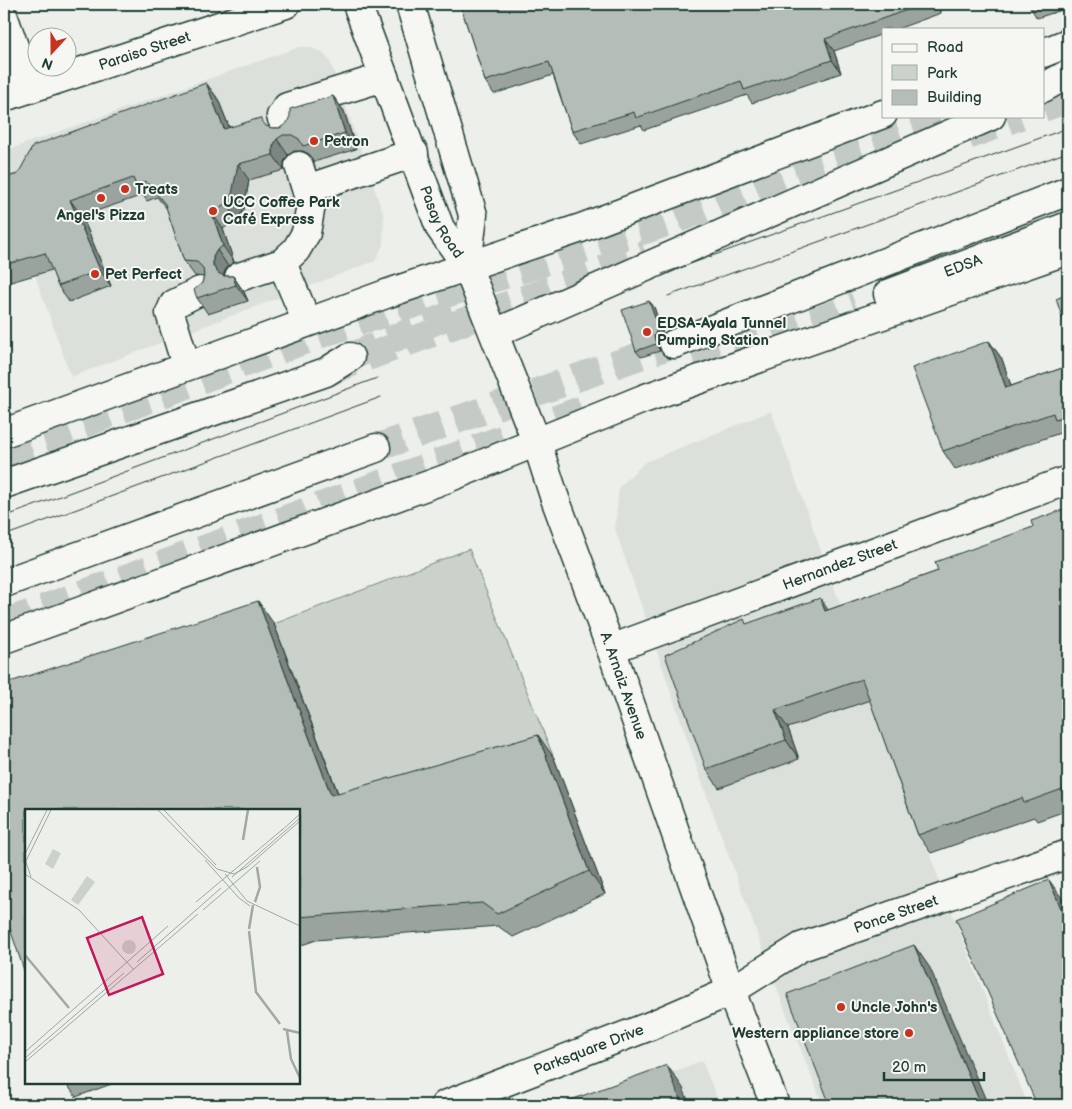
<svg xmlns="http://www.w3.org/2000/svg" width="1072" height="1109" viewBox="0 0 1072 1109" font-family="'Balsamiq Sans',sans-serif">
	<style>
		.built { fill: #dce0db }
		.green { fill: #cbd2cc; stroke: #758880 }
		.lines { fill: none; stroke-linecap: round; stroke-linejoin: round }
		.minor-tunnel { stroke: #c4cbc6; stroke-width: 28; stroke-dasharray: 28 14; stroke-linecap: butt }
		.highway-tunnel { stroke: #c4cbc6; stroke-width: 28; stroke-dasharray: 28 14; stroke-linecap: butt }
		.minor-casing { stroke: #1f3d34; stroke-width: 31 }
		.major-casing { stroke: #1f3d34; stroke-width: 31 }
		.highway-casing { stroke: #1f3d34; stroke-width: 31 }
		.minor { stroke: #f6f6f2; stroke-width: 28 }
		.major { stroke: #f6f6f2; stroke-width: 28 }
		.highway { stroke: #f6f6f2; stroke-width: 28 }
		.tram { stroke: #1f3d34; stroke-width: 1 }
		.wall { fill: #9ba39e; stroke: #1f3d34 }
		.shaded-wall { fill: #7e8481; stroke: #1f3d34 }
		.building { fill: #b4bdb8; stroke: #1f3d34 }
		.poi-dot { fill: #c8321e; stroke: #f6f6f2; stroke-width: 2 }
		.labels { text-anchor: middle; stroke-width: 4; stroke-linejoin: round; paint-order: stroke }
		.street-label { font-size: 15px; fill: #1f3d34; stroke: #f6f6f2 }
		.poi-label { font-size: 15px; font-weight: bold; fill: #1f3d34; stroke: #f6f6f2; text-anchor: start }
		.inset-river { fill: none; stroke: #9faaa4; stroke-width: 2.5 }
		.inset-road { fill: none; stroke: #9ba8a1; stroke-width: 1 }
		.view { fill: #c2185b; fill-opacity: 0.15; stroke: #c2185b; stroke-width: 2.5 }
		.inset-edge { fill: none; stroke: #1f3d34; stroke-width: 2.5 }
	</style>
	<rect width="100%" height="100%" fill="#edefea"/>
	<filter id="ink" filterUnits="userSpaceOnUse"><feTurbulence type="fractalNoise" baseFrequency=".02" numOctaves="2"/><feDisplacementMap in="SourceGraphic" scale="10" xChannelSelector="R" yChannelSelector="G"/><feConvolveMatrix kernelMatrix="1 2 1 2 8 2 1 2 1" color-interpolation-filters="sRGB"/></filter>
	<g filter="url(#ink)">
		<!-- built -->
		<g class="built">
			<polygon points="299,47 309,47 322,52 330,61 384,216 383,245 375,261 71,377 4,188 4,151"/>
			<polygon points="771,411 938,877 1028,1105 823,1105 786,1013 700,777 615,529 619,487 645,462"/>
			<polygon points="702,1061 720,1105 582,1105"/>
		</g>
		<!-- green -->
		<polygon class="green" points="469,549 554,758 347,818 274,624"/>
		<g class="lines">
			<!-- minor-tunnel -->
			<g class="minor-tunnel">
				<polyline points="1043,108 1068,99"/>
				<polyline points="968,136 1020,116"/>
				<polyline points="327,372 646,254"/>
			</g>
			<!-- highway-tunnel -->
			<g class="highway-tunnel">
				<polyline points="350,357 502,293"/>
				<polyline points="696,367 856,306"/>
				<polyline points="376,448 674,344"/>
				<polyline points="4,454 327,332 667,223 952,116"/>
				<polyline points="4,623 586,408"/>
			</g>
			<defs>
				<g id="minor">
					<path id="s1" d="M357,4L440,228L467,266"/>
					<polyline points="410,4 473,215 467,266"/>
					<polyline points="4,18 29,89"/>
					<path id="s2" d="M4,97L286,4"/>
					<polyline points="286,129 281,116 287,107 384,77"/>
					<polyline points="307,189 414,153"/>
					<polyline points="282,263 307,322"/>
					<polyline points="239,277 282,263 296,250 306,233 311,205 299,166"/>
					<polyline points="186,365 170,313 174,304 200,291"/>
					<path id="s3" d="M611,649L1068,480"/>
					<path id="s4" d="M445,1105L650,1026L731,991L801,947L1068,854"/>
				</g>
				<g id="major">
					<path id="s5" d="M467,266L537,443L554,496L611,649L731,991L775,1105"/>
				</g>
				<g id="highway">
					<polyline points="1043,53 1068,43"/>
					<polyline points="1043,88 1068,74"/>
					<path id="s6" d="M888,294L1068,226"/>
					<polyline points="495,333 991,116"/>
					<polyline points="674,344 1068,191"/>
					<polyline points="4,433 386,294 581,228 883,114"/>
					<polyline points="4,484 326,372 350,357"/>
					<polyline points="4,583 376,448"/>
					<polyline points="4,639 448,478 643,399 1068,250"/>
				</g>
			</defs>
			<!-- minor casing -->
			<use href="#minor" class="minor-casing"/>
			<!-- major casing -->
			<use href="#major" class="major-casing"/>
			<!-- highway casing -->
			<use href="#highway" class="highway-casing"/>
			<!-- minor -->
			<use href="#minor" class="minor"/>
			<!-- major -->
			<use href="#major" class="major"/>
			<!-- highway -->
			<use href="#highway" class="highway"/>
			<!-- tram -->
			<g class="tram">
				<polyline points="662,274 1068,128"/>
				<polyline points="668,296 1068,152"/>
				<polyline points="4,517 377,378"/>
				<polyline points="4,536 381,397"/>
			</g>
		</g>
		<!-- wall -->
		<g class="wall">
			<polygon points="460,4 947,4 939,6 941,13 897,29 883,29 883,34 834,51 841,73 752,103 747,95 644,130 641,125 581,144 572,131 553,75 494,94 485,81"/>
			<polygon points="1028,4 1063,4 1065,9 1037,18"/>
			<polygon points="206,83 218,99 229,127 266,126 272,128 280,128 333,96 344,111 356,149 314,162 309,154 303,151 294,151 288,155 284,162 284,170 249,180 244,210 237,219 223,229 234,262 228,266 224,273 224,276 233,276 244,292 248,301 208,314 197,298 204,277 195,276 184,261 167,209 157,197 147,201 143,195 82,216 111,286 69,302 58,286 52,270 4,284 4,178 18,174"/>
			<polygon points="649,301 654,307 663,334 659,342 660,351 641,357 636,351"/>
			<polygon points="989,341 1002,359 1011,386 1068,366 1068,437 1067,437 1063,432 955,469 943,451"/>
			<polygon points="1068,508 1068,810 1037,821 1034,817 931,853 918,835 870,700 788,728 799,759 719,788 706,769 748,624 828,610 938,571 1033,527"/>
			<polygon points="274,624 338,793 554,758 605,894 513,937 498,926 316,940 299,946 299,810"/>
			<polygon points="66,1083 114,1083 76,1097"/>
		</g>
		<!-- shaded-wall -->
		<g class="shaded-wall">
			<polygon points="935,4 937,4 939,6 941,13"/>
			<polygon points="825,39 834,51 841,73 832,60"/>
			<polygon points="206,83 218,99 236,145 224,129"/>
			<polygon points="333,96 344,111 356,149 345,133"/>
			<polygon points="277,139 288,155 284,162 284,170 273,155 273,146"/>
			<polygon points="238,164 249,180 244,210 237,219 226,203"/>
			<polygon points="70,200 82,216 111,286 100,270"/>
			<polygon points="212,213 223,229 234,262 223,246"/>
			<polygon points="217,250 228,266 224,273 224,282 213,266 213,257"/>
			<polygon points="233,276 244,292 248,301 236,285"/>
			<polygon points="649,301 654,307 663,334 659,342 660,351 656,344"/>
			<polygon points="989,341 1002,359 1018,406 1006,388"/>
			<polygon points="820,598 833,617 825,611"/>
			<polygon points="258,601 274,624 347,818 331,795"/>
			<polygon points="775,710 788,728 799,759 786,740"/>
			<polygon points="538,735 554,758 605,894 589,871"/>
			<polygon points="1049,880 1064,901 1068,912 1068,925"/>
			<polygon points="914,945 930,968 988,1105 981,1105"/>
			<polygon points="667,1065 683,1088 690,1105 682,1105"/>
		</g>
		<!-- building -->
		<g class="building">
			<polygon points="460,4 924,4 825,39 832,60 744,90 741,81 636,118 634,112 572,131 549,62 485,81"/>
			<polygon points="206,83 224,129 260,118 266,126 272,128 280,128 287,123 290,116 290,109 333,96 345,133 303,146 299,139 292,135 283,135 277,139 273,146 273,155 238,164 232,194 226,203 212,213 223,246 217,250 213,257 213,266 218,273 224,276 233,276 236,285 197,298 194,290 202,283 204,276 203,268 197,262 184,261 165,204 146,181 136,185 133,178 70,200 100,270 58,286 45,253 4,265 4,178 18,174 33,146"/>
			<polygon points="1068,294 1068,334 1056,299"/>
			<polygon points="649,301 658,327 654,336 656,344 636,351 622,310"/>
			<polygon points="989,341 1006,388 1068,366 1068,415 1055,419 1053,413 943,451 912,368"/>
			<polygon points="1068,508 1068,787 1024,803 1022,798 918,835 862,679 775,710 786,740 706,769 665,655 744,619 746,624 820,598 825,611 938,571 935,562 1033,527 1031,521"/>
			<polygon points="258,601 331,795 538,735 589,871 497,914 482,903 299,917 299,810 26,810 26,976 4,911 4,684"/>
			<polygon points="1049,880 1068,925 1068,1105 1037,1105 956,919"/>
			<polygon points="914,945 981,1105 830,1105 787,994"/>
			<polygon points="667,1065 682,1105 557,1105"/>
		</g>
	</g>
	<!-- markers -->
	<g class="poi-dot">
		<circle cx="314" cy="141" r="5"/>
		<circle cx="125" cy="189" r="5"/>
		<circle cx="101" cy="198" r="5"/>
		<circle cx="213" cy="211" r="5"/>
		<circle cx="95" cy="274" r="5"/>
		<circle cx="647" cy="332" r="5"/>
		<circle cx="841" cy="1007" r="5"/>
		<circle cx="909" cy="1033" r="5"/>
	</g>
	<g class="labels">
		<!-- street labels -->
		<g class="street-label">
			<text dy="5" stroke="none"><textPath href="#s2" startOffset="148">Paraiso Street</textPath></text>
			<text dy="5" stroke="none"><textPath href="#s1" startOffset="234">Pasay Road</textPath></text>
			<text dy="5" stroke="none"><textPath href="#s6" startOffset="80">EDSA</textPath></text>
			<text dy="5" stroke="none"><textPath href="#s3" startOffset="244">Hernandez Street</textPath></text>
			<text dy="5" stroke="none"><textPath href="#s5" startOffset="448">A. Arnaiz Avenue</textPath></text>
			<text dy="5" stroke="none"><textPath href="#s4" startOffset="491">Ponce Street</textPath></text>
			<text dy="5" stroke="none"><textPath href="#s4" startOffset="154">Parksquare Drive</textPath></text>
		</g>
		<!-- poi labels -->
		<g class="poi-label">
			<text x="324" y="146">Petron</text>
			<text x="135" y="194">Treats</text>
			<text x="223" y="207">UCC Coffee Park<tspan x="223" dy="17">Café Express</tspan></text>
			<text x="101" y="220" text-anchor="middle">Angel's Pizza</text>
			<text x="105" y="279">Pet Perfect</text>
			<text x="657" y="328">EDSA-Ayala Tunnel<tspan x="657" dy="17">Pumping Station</tspan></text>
			<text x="851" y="1012">Uncle John's</text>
			<text x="899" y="1038" text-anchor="end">Western appliance store</text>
		</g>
	</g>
	<!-- overview -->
	<g transform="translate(25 809)">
		<rect width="275" height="275" fill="#edefea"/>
		<path d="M28,40L36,44L28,60L20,55ZM62,67L70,73L53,96L46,91ZM97 138a7 7 0 1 1 14 0a7 7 0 1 1-14 0Z" fill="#cbd2cc"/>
		<path class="inset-river" d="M218,31L223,1M230,93L235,78L232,58M224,120L228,96M224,122L231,183L255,215M0,146L44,199M258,220L275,224M262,222L266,250L275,269"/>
		<path class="inset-road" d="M133,1L165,34M139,1L191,56M256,22L275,5M164,33L192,60L209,65L222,58L275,12M0,45L22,1M180,51L214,89L225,97M1,53L6,68M0,54L26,1M0,65L54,101L109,161M200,65L222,92L275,117M207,68L275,9M171,93L258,20M178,101L235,52M112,153L196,79M25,221L143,117M25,232L173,105M0,243L26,220M0,249L99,164M0,253L27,230"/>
		<path class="view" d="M117,108L138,165L84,186L62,129Z"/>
		<rect width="275" height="275" class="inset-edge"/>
	</g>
	<!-- margin -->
	<rect width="1072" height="1109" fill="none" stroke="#f6f6f2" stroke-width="20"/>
	<rect x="10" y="10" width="1052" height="1089" fill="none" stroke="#1f3d34" stroke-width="2" filter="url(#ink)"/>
	<!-- legend -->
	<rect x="882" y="28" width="162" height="90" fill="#f6f6f2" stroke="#a0aca6"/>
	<rect x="892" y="44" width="25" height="8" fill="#f6f6f2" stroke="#a0aca6"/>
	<text x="927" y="52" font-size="15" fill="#1f3d34">Road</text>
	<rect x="892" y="65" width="25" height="15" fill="#cbd2cc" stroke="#a0aca6"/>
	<text x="927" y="78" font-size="15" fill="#1f3d34">Park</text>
	<rect x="892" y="90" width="25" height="15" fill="#b4bdb8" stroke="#a0aca6"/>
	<text x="927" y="102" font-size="15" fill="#1f3d34">Building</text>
	<!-- north arrow -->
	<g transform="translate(52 52) rotate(201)"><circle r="24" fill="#f6f6f2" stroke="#a0aca6"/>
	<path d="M0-4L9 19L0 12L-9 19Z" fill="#c8321e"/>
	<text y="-8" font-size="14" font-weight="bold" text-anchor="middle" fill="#1f3d34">N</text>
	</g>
	<!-- scale -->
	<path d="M884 1072v8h100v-8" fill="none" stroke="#1f3d34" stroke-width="2.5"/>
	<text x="892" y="1072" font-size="15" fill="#1f3d34" stroke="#f6f6f2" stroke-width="4" paint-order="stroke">20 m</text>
</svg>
